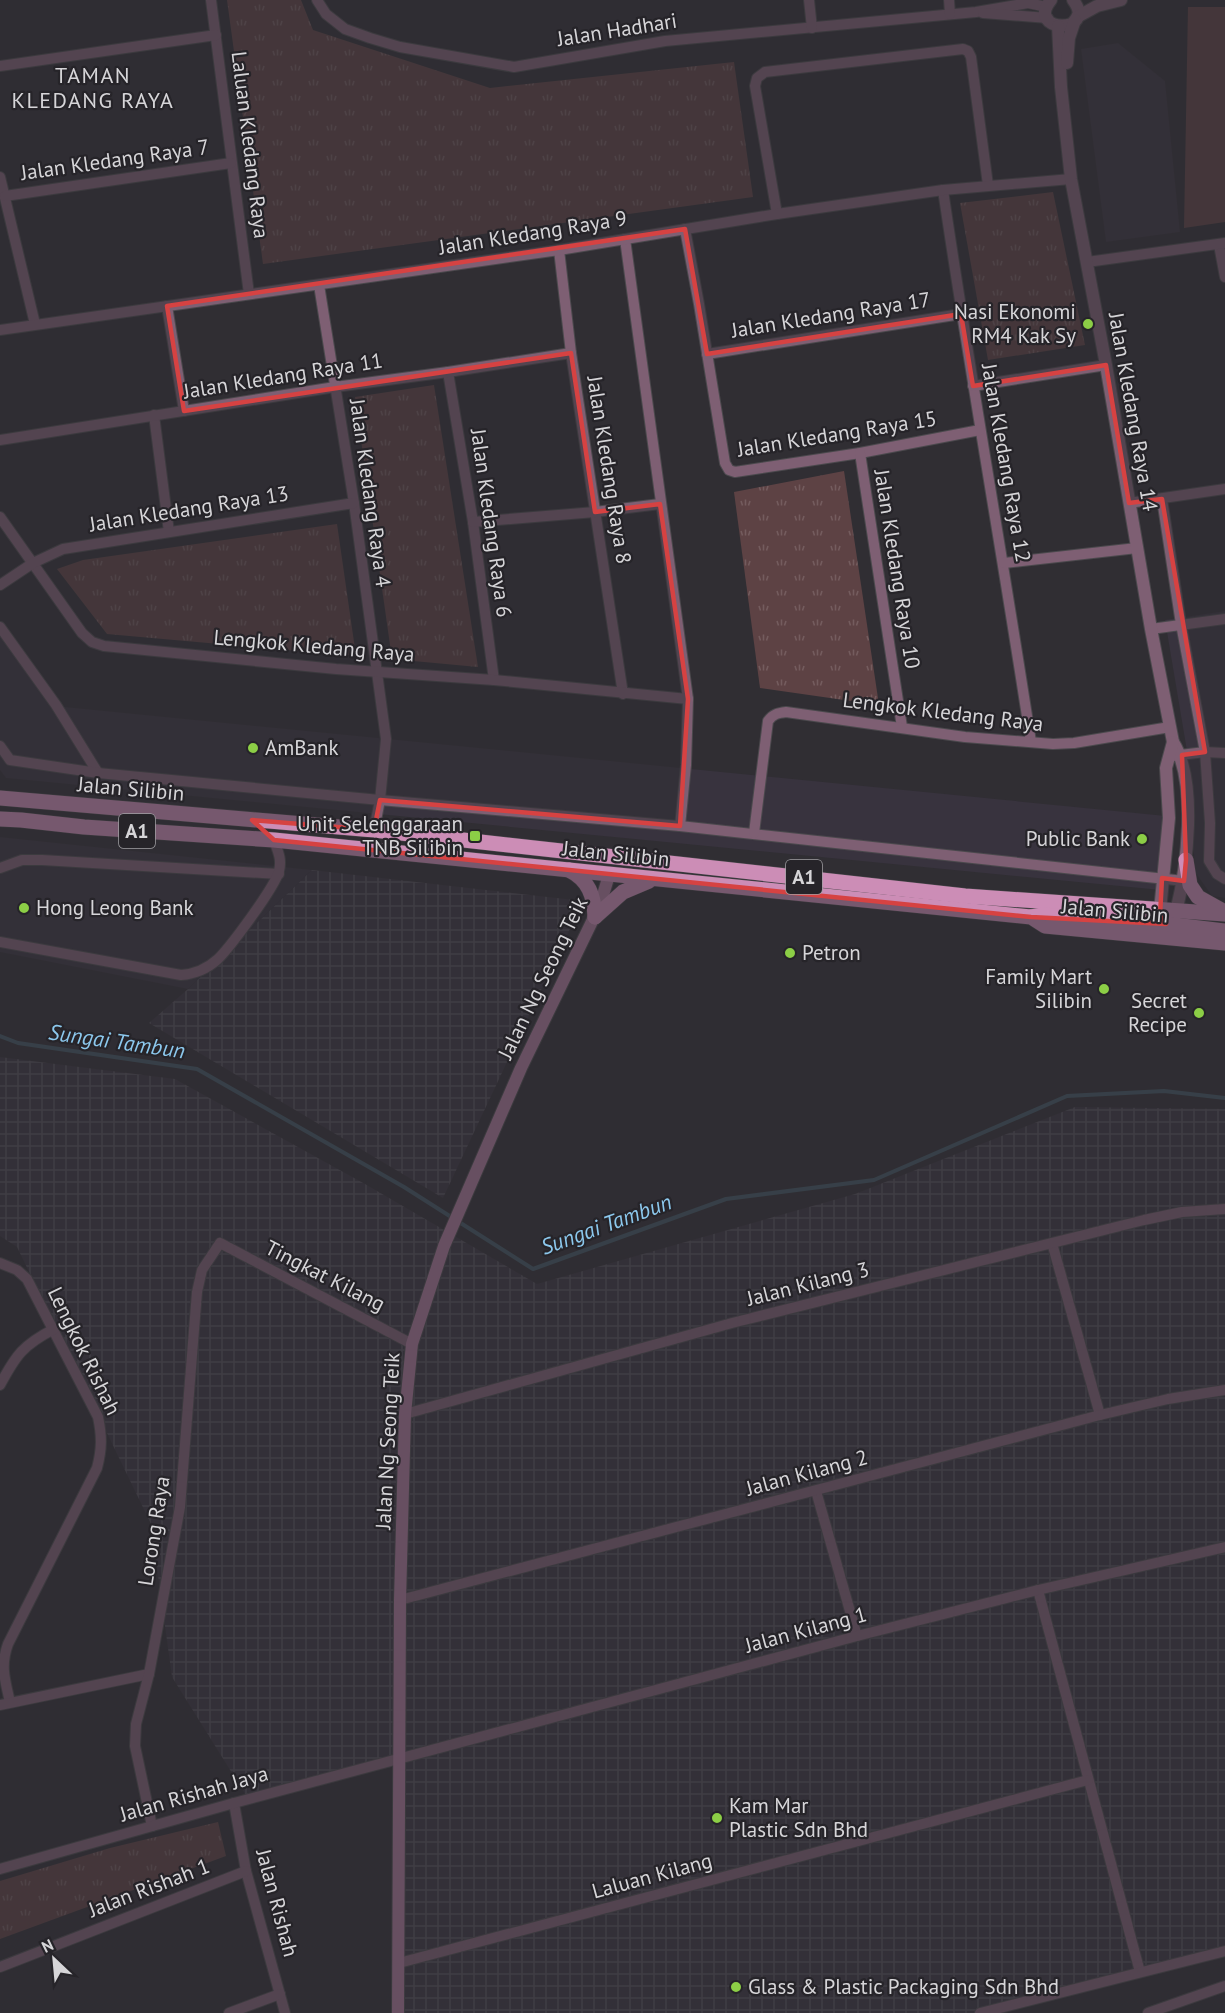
<svg xmlns="http://www.w3.org/2000/svg" width="1225" height="2013" viewBox="0 0 1225 2013" font-family="'PT Sans',sans-serif">
	<style>
		.built { fill: #38333e }
		.industrial { fill: url(#industrial-grid) }
		.grass { fill: url(#grass-tufts) }
		.pitch { fill: #5d4244 }
		.lines { fill: none; stroke-linecap: round; stroke-linejoin: round }
		.stream { stroke: #405662; stroke-width: 4 }
		.minor-casing { stroke: #4b494d; stroke-width: 12 }
		.tertiary-casing { stroke: #4b494d; stroke-width: 14 }
		.secondary-casing { stroke: #4b494d; stroke-width: 14 }
		.primary-casing { stroke: #4b494d; stroke-width: 16 }
		.minor { stroke: #7e5f73; stroke-width: 10 }
		.tertiary { stroke: #7e5f73; stroke-width: 12 }
		.secondary { stroke: #aa7999; stroke-width: 12 }
		.primary { stroke: #cc8db6; stroke-width: 15 }
		.marked { fill: none; stroke: #d64242; stroke-width: 4.5; stroke-linejoin: round }
		.poi-dot { fill: #8cce46; stroke: #262429; stroke-width: 2 }
		.labels { text-anchor: middle; stroke-width: 4.5; stroke-linejoin: round; paint-order: stroke }
		.shield { fill: #262429; stroke: #a1a0a4; stroke-width: 1.5 }
		.shield-label { font-size: 20px; font-weight: bold; fill: #d6d5d8 }
		.street-label { font-size: 21px; fill: #d6d5d8; stroke: #262429 }
		.poi-label { font-size: 21px; fill: #d6d5d8; stroke: #262429; text-anchor: end }
		.neighbourhood-label { font-size: 22px; letter-spacing: 1.5px; fill: #d6d5d8; stroke: #262429 }
		.water-label { font-size: 22px; font-style: italic; fill: #8cc8ed; stroke: #262429 }
	</style>
	<defs>
		<pattern id="industrial-grid" width="8" height="8" patternUnits="userSpaceOnUse" patternTransform="scale(1.5)"><rect width="8" height="8" fill="#38333e"/><path d="M0 4h8M4 0v8" fill="none" stroke="#545059"/></pattern>
		<pattern id="grass-tufts" width="24" height="20" patternUnits="userSpaceOnUse" patternTransform="scale(1.5)"><rect width="24" height="20" fill="#5d4244"/><path d="M3 7l-1-3M5 7V3M7 7l1-3M15 17l-1-3M17 17v-4M19 17l1-3" fill="none" stroke="#745c5e"/></pattern>
	</defs>
	<rect width="100%" height="100%" fill="#302e33"/>
	<!-- built -->
	<g class="built">
		<polygon points="1118,43 1165,81 1180,232 1106,242 1081,49"/>
		<polygon points="1225,611 1225,898 1212,896 1195,872 1189,763 1165,620"/>
		<polygon points="0,628 55,706 1166,816 1161,890 6,778 0,770"/>
		<polygon points="0,837 312,870 188,989 0,952"/>
	</g>
	<!-- industrial -->
	<g class="industrial">
		<polygon points="312,870 583,901 443,1198 149,1023 188,989"/>
		<polygon points="0,1057 175,1079 365,1184 537,1284 855,1194 1075,1107 1225,1109 1225,1949 974,2013 393,2013 395,1763 247,1797 172,1677 151,1524 17,1247 0,1236"/>
	</g>
	<!-- grass -->
	<g class="grass">
		<polygon points="227,0 301,0 313,30 490,88 734,62 753,197 263,264"/>
		<polygon points="1053,192 1085,345 988,360 960,203"/>
		<polygon points="434,385 478,667 392,659 355,397"/>
		<polygon points="844,471 879,705 760,688 734,492"/>
		<polygon points="337,524 356,656 107,634 57,569 83,560"/>
		<polygon points="218,1822 226,1856 0,1939 0,1881 110,1848"/>
	</g>
	<!-- pitch -->
	<polygon class="pitch" points="1188,7 1225,7 1225,222 1184,228"/>
	<g class="lines">
		<!-- stream -->
		<polyline class="stream" points="0,1036 18,1043 197,1069 404,1187 533,1269 726,1199 874,1180 1067,1096 1164,1091 1225,1098"/>
		<defs>
			<g id="minor">
				<polyline points="211,0 249,294"/>
				<polyline points="317,0 326,14 345,29 370,38 400,47 514,67 665,41 976,12 1028,3 1047,7"/>
				<polyline points="809,0 812,28"/>
				<polyline points="949,0 950,14"/>
				<polyline points="983,13 1048,18"/>
				<polyline points="0,66 216,35"/>
				<polyline points="0,177 35,324"/>
				<path d="M943,190C970,374 1003,558 1031,742"/>
				<polyline points="5,196 231,163"/>
				<polyline points="777,214 755,86 757,78 765,72 963,49 968,51 971,57 988,185"/>
				<polyline points="685,229 699,304 725,463 729,470 735,472 860,453 980,430"/>
				<polyline points="625,239 688,699 686,765 680,826"/>
				<polyline points="1219,245 1225,277"/>
				<polyline points="559,250 571,353 623,694"/>
				<polyline points="1087,262 1225,243"/>
				<polyline points="319,285 354,503 386,739 380,800 374,830"/>
				<polyline points="167,306 184,411"/>
				<polyline points="0,330 559,250 777,214 943,190 1071,179"/>
				<polyline points="707,354 961,314"/>
				<polyline points="448,372 473,522 494,680"/>
				<polyline points="973,386 1106,365"/>
				<polyline points="154,415 169,532"/>
				<polyline points="0,440 335,387 448,372 571,353"/>
				<polyline points="860,453 902,727"/>
				<polyline points="1162,499 1181,624 1205,752 1210,823 1209,861 1217,874 1225,879"/>
				<polyline points="1129,503 1225,489"/>
				<polyline points="0,517 82,633 92,642 104,646 336,669 494,680 688,699"/>
				<polyline points="473,522 595,512 660,504"/>
				<polyline points="1004,563 1137,548"/>
				<polyline points="0,585 33,563 63,549 354,503"/>
				<polyline points="0,627 56,705 98,773"/>
				<polyline points="1151,629 1225,619"/>
				<polyline points="0,746 10,760 98,773 380,800 680,826 1184,881"/>
				<polyline points="1172,756 1205,752 1225,753"/>
				<path d="M754,833L768,721C773,714 778,713 786,712L965,737L1053,744L1074,743L1170,727"/>
				<polyline points="0,868 22,860 42,860 279,874"/>
				<path d="M0,942L181,975C195,974 207,969 218,959C231,946 275,887 279,871C282,859 278,852 274,840"/>
				<polyline points="1052,1243 1100,1415"/>
				<path d="M0,1263L17,1270L27,1279L98,1417C102,1436 102,1449 97,1468L8,1644C0,1666 5,1680 10,1702"/>
				<path d="M0,1385C16,1355 23,1345 54,1329"/>
				<polyline points="405,1414 732,1323 1144,1220 1182,1212 1225,1209"/>
				<polyline points="816,1491 857,1636"/>
				<polyline points="1038,1590 1140,1972"/>
				<polyline points="400,1600 1100,1415 1168,1399 1225,1390"/>
				<polyline points="0,1705 149,1674"/>
				<polyline points="234,1803 246,1871 285,2013"/>
				<polyline points="152,1826 135,1746 136,1724 149,1674 180,1507 197,1292 202,1270 220,1243 412,1344"/>
				<polyline points="0,1869 234,1803 857,1636 1038,1590 1225,1547"/>
				<polyline points="399,1963 1088,1780"/>
				<polyline points="0,1967 246,1871"/>
				<polyline points="229,2013 280,1994"/>
				<polyline points="980,2013 1225,1951"/>
				<polyline points="1148,2013 1225,1986"/>
			</g>
			<g id="tertiary">
				<path d="M1051,0C1024,33 1099,35 1073,0"/>
				<polyline points="1077,17 1097,6 1121,0"/>
				<path d="M1058,26L1061,87L1071,179L1106,365L1151,629L1173,742C1198,782 1187,868 1176,912"/>
				<polyline points="1067,63 1069,38 1075,20"/>
				<polyline points="1160,911 1169,818 1166,768 1173,742"/>
			</g>
			<polyline id="secondary" points="398,2013 400,1600 405,1414 412,1344 444,1246 521,1068 600,905 609,875"/>
			<g id="primary">
				<polyline points="0,798 374,830 965,896 1225,914"/>
				<polyline points="0,819 21,820 84,827 274,840 402,853 1031,917 1045,926 1225,943"/>
				<polyline points="1186,860 1190,885 1198,897 1223,911"/>
				<path d="M569,870C589,880 594,896 595,917"/>
				<polyline points="595,917 623,892 649,881"/>
				<polyline points="1031,917 1043,915 1166,924 1225,931"/>
			</g>
		</defs>
		<!-- minor casing -->
		<use href="#minor" class="minor-casing"/>
		<!-- tertiary casing -->
		<use href="#tertiary" class="tertiary-casing"/>
		<!-- secondary casing -->
		<use href="#secondary" class="secondary-casing"/>
		<!-- primary casing -->
		<use href="#primary" class="primary-casing"/>
		<!-- minor -->
		<use href="#minor" class="minor"/>
		<!-- tertiary -->
		<use href="#tertiary" class="tertiary"/>
		<!-- secondary -->
		<use href="#secondary" class="secondary"/>
		<!-- primary -->
		<use href="#primary" class="primary"/>
	</g>
	<!-- marked area -->
	<path d="M0 0H1225V2013H0ZM685,229L707,354L961,314L973,386L1106,365L1129,503L1162,499L1205,752L1182,755L1186,860L1184,881L1162,878L1160,916L1166,924L1031,917L274,840L252,820L374,830L380,800L680,826L688,699L660,504L595,512L571,353L184,411L167,306Z" fill="#302e33" fill-opacity=".55" fill-rule="evenodd"/>
	<path class="marked" d="M685,229L707,354L961,314L973,386L1106,365L1129,503L1162,499L1205,752L1182,755L1186,860L1184,881L1162,878L1160,916L1166,924L1031,917L274,840L252,820L374,830L380,800L680,826L688,699L660,504L595,512L571,353L184,411L167,306Z"/>
	<!-- markers -->
	<g class="poi-dot">
		<circle cx="1088" cy="324" r="6"/>
		<circle cx="253" cy="748" r="6"/>
		<rect x="469" y="830" width="12" height="12" rx="3"/>
		<circle cx="1142" cy="839" r="6"/>
		<circle cx="24" cy="908" r="6"/>
		<circle cx="790" cy="953" r="6"/>
		<circle cx="1104" cy="989" r="6"/>
		<circle cx="1199" cy="1013" r="6"/>
		<circle cx="717" cy="1818" r="6"/>
		<circle cx="736" cy="1987" r="6"/>
	</g>
	<g class="labels">
		<!-- shield labels -->
		<g class="shield">
			<rect x="119" y="814" width="36" height="34" rx="4.5"/>
			<rect x="786" y="860" width="36" height="34" rx="4.5"/>
		</g>
		<g class="shield-label">
			<text x="137" y="838">A1</text>
			<text x="804" y="884">A1</text>
		</g>
		<!-- street labels -->
		<g class="street-label">
			<text transform="translate(617 30) rotate(-9)" y="7">Jalan Hadhari</text>
			<text transform="translate(250 145) rotate(83)" y="7">Laluan Kledang Raya</text>
			<text transform="translate(115 160) rotate(-8)" y="7">Jalan Kledang Raya 7</text>
			<text transform="translate(533 233) rotate(-9)" y="7">Jalan Kledang Raya 9</text>
			<text transform="translate(831 315) rotate(-9)" y="7">Jalan Kledang Raya 17</text>
			<text transform="translate(283 376) rotate(-9)" y="7">Jalan Kledang Raya 11</text>
			<text transform="translate(1133 412) rotate(80)" y="7">Jalan Kledang Raya 14</text>
			<text transform="translate(837 434) rotate(-9)" y="7">Jalan Kledang Raya 15</text>
			<text transform="translate(1006 463) rotate(80)" y="7">Jalan Kledang Raya 12</text>
			<text transform="translate(609 470) rotate(81)" y="7">Jalan Kledang Raya 8</text>
			<text transform="translate(370 493) rotate(82)" y="7">Jalan Kledang Raya 4</text>
			<text transform="translate(189 509) rotate(-9)" y="7">Jalan Kledang Raya 13</text>
			<text transform="translate(491 523) rotate(82)" y="7">Jalan Kledang Raya 6</text>
			<text transform="translate(897 569) rotate(81)" y="7">Jalan Kledang Raya 10</text>
			<text transform="translate(314 646) rotate(5)" y="7">Lengkok Kledang Raya</text>
			<text transform="translate(943 712) rotate(7)" y="7">Lengkok Kledang Raya</text>
			<text transform="translate(131 789) rotate(5)" y="7">Jalan Silibin</text>
			<text transform="translate(616 854) rotate(6)" y="7">Jalan Silibin</text>
			<text transform="translate(1115 911) rotate(5)" y="7">Jalan Silibin</text>
			<text transform="translate(543 978) rotate(-64)" y="7">Jalan Ng Seong Teik</text>
			<text transform="translate(325 1276) rotate(27)" y="7">Tingkat Kilang</text>
			<text transform="translate(808 1284) rotate(-14)" y="7">Jalan Kilang 3</text>
			<text transform="translate(84 1351) rotate(64)" y="7">Lengkok Rishah</text>
			<text transform="translate(388 1441) rotate(-87)" y="7">Jalan Ng Seong Teik</text>
			<text transform="translate(807 1473) rotate(-15)" y="7">Jalan Kilang 2</text>
			<text transform="translate(154 1531) rotate(-81)" y="7">Lorong Raya</text>
			<text transform="translate(806 1630) rotate(-15)" y="7">Jalan Kilang 1</text>
			<text transform="translate(194 1794) rotate(-16)" y="7">Jalan Rishah Jaya</text>
			<text transform="translate(652 1876) rotate(-15)" y="7">Laluan Kilang</text>
			<text transform="translate(149 1888) rotate(-21)" y="7">Jalan Rishah 1</text>
			<text transform="translate(277 1903) rotate(75)" y="7">Jalan Rishah</text>
		</g>
		<!-- poi labels -->
		<g class="poi-label">
			<text x="1076" y="319">Nasi Ekonomi<tspan x="1076" dy="24">RM4 Kak Sy</tspan></text>
			<text x="265" y="755" text-anchor="start">AmBank</text>
			<text x="463" y="831">Unit Selenggaraan<tspan x="463" dy="24">TNB Silibin</tspan></text>
			<text x="1130" y="846">Public Bank</text>
			<text x="36" y="915" text-anchor="start">Hong Leong Bank</text>
			<text x="802" y="960" text-anchor="start">Petron</text>
			<text x="1092" y="984">Family Mart<tspan x="1092" dy="24">Silibin</tspan></text>
			<text x="1187" y="1008">Secret<tspan x="1187" dy="24">Recipe</tspan></text>
			<text x="729" y="1813" text-anchor="start">Kam Mar<tspan x="729" dy="24">Plastic Sdn Bhd</tspan></text>
			<text x="748" y="1994" text-anchor="start">Glass &amp; Plastic Packaging Sdn Bhd</text>
		</g>
		<!-- neighbourhood labels -->
		<g class="neighbourhood-label">
			<text x="93" y="83">TAMAN<tspan x="93" dy="25">KLEDANG RAYA</tspan></text>
		</g>
		<!-- water labels -->
		<g class="water-label">
			<text transform="translate(117 1041) rotate(8)" y="8">Sungai Tambun</text>
			<text transform="translate(606 1224) rotate(-20)" y="8">Sungai Tambun</text>
		</g>
	</g>
	<!-- north arrow -->
	<g transform="translate(54 1959) rotate(334)" stroke="#262429" stroke-width="4.5" paint-order="stroke">
	<path d="M0-4.5L10 22L0 15L-10 22Z" fill="#d6d5d8"/>
	<text y="-9" font-size="16" font-weight="bold" text-anchor="middle" fill="#d6d5d8">N</text>
	</g>
</svg>
